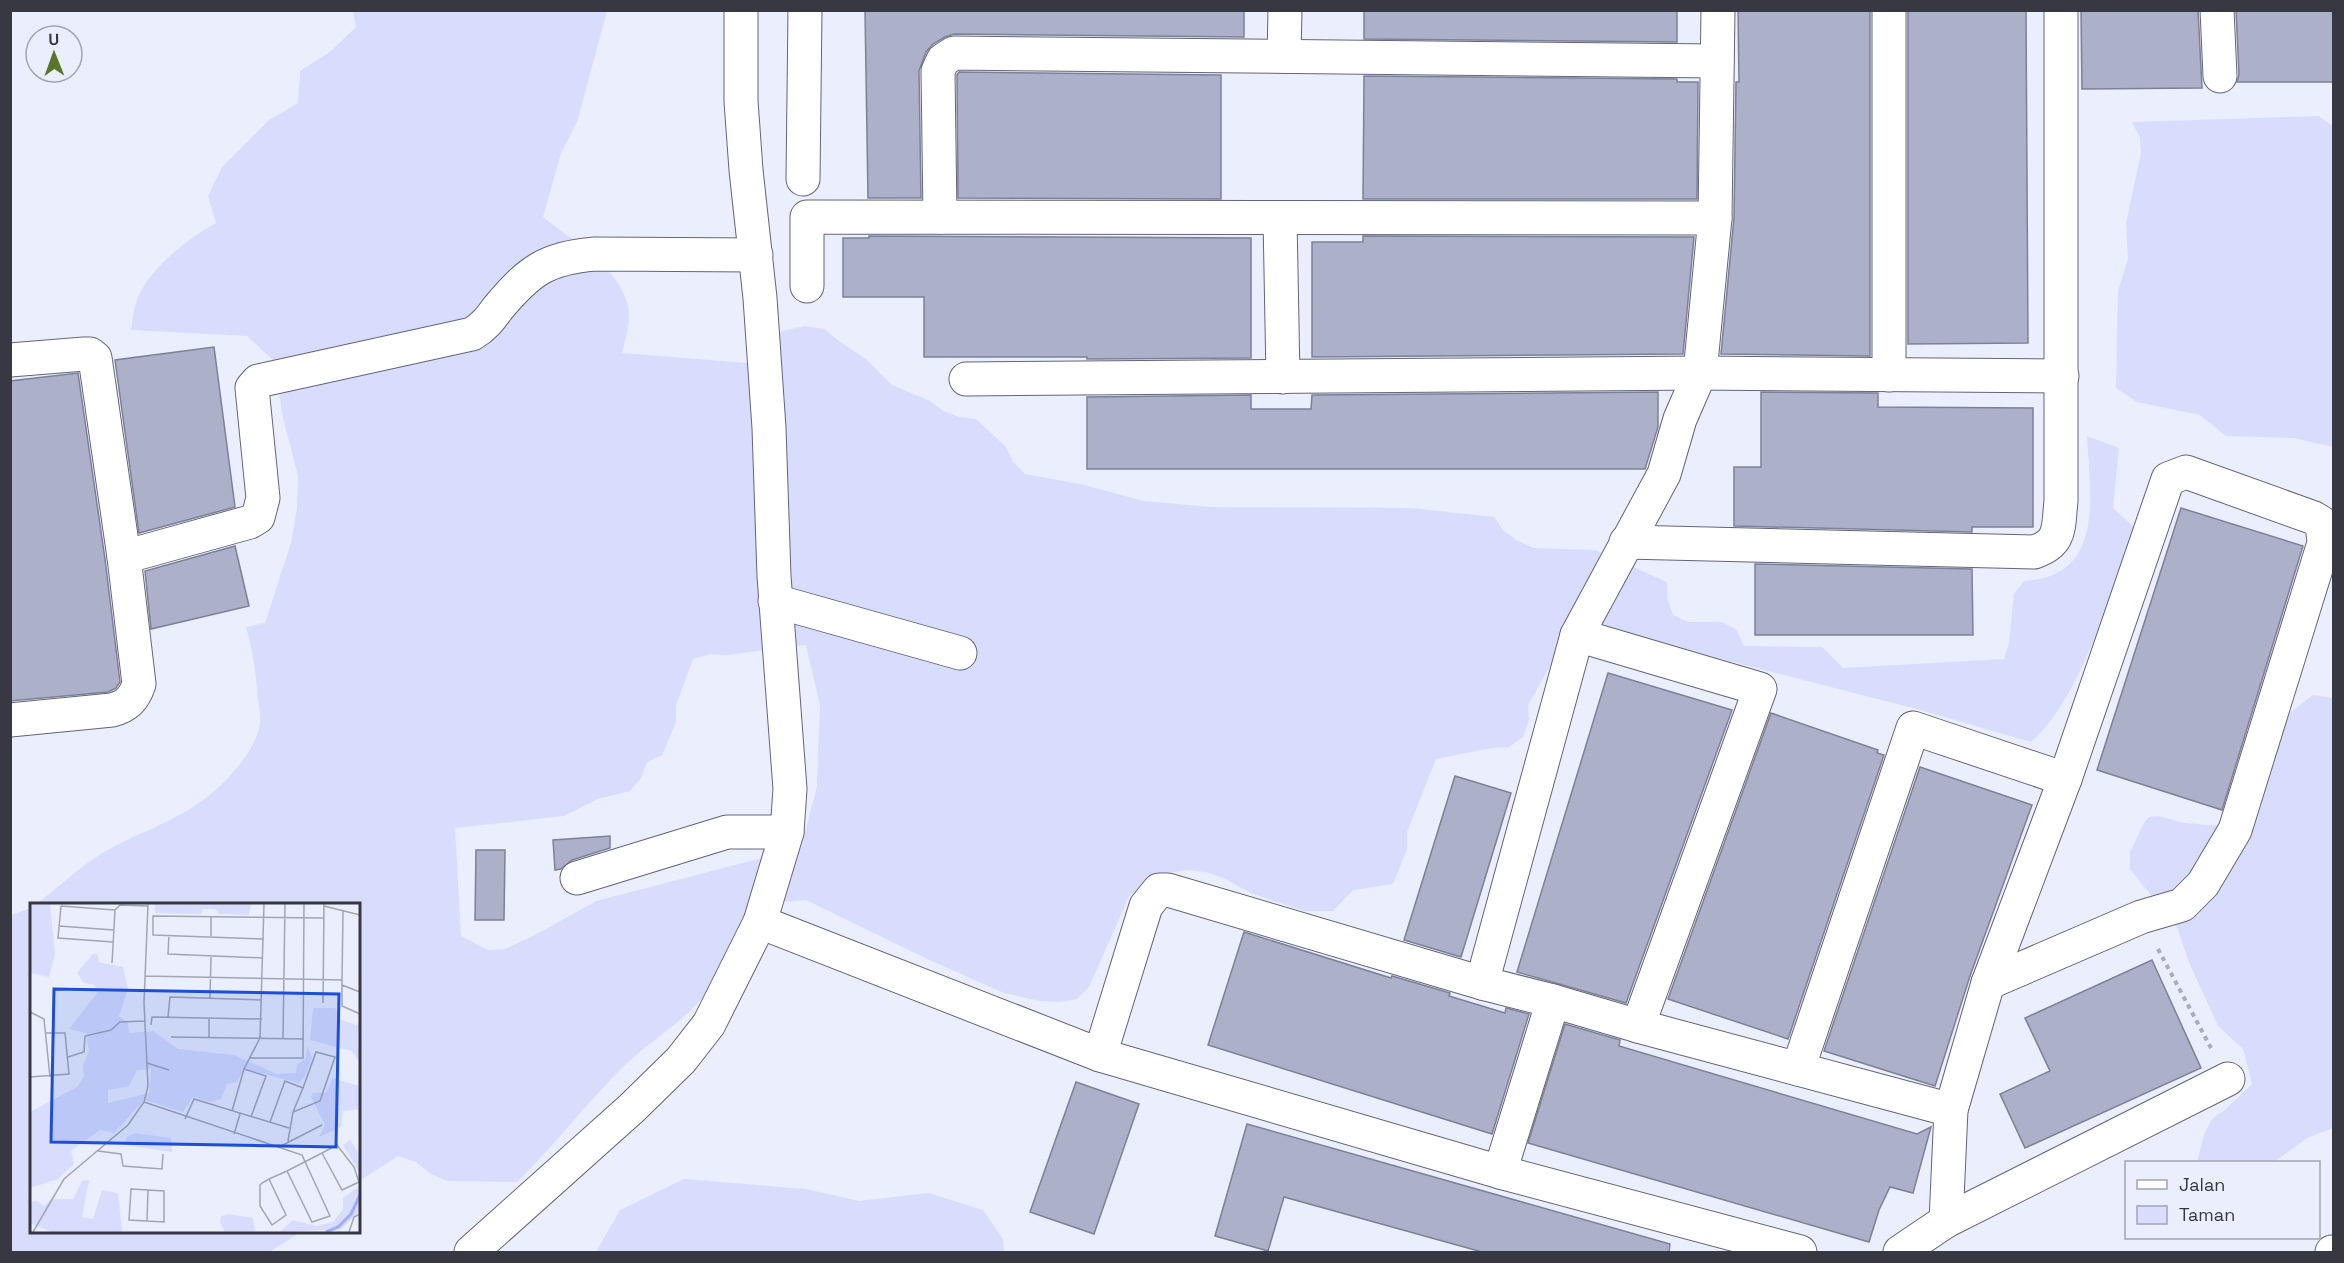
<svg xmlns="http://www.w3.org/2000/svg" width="2344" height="1263" viewBox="0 0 2344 1263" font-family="'Space Grotesk',sans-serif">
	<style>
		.green { fill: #d8ddfd; fill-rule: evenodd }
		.building { fill: #acb0c8; stroke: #7d8198; stroke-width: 1.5 }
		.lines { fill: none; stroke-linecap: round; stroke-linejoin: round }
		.minor-casing { stroke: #62657b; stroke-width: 35 }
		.path { stroke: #aaacb9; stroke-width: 4; stroke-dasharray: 4.5 4.5; stroke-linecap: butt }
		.minor { stroke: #fff; stroke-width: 33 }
		.inset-river { fill: none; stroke: #a1acfe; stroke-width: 3 }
		.inset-road { fill: none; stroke: #a3a5b2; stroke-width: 1.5 }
		.view { fill: #1d4ed8; fill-opacity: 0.15; stroke: #1d4ed8; stroke-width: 3 }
		.inset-edge { fill: none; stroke: #373842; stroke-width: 3 }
	</style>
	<rect width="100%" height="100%" fill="#ebeefd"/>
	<!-- green -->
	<g class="green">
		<path d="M353,11H607L577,122L561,153L543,217C572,241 615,264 627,302C632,317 626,338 622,353L747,363L782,331L805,326L825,329L837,340L866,359L892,385L930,401L943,411L959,417L976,419L1006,447L1013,462L1025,474L1080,484L1144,501L1210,507L1411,508L1494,517L1503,530L1516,540L1534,548L1595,550L1667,582V598L1673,615L1688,622H1721L1736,629L1744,646L1822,647L1843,668L2004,659L2009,643L2014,594L2024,581C2106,577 2090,494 2087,436L2119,448L2113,508L2135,528C2112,589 2080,701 2031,742L1917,709L1721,659L1648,638L1616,631L1566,638L1528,705L1529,720L1523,737L1509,747L1492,748L1436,759L1407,832V849L1393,884L1353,890L1333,911H1304L1253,894L1223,878L1206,872L1188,870L1159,874L1129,896L1089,987L1077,999L1059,1002L1040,1001L1004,993L925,958L806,900L754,904C739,934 726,970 704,996C682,1023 650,1041 625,1065C587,1102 555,1145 517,1182L448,1181L431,1174L416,1162L398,1156L359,1181L358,904H36C62,885 84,862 113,847C160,823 199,813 235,770C247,756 258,740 260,722C261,715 259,706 258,699C256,674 253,651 246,627L265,623L291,543L297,509L298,476L283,418L274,361L247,336L131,330C133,319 134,303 140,293C154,265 189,238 216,223L208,196L222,167L269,120L298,103L300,71L331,51L356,27ZM806,645L820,705L817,786L801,848L596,901L535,935L505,949L488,950L461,936L455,828L564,816L598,799L630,791L641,778L647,762L662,755L676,722V705L693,659L710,654L727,655Z"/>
		<polygon points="2319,116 2334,127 2333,447 2294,438 2226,436 2200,415 2137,402 2116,388 2118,291 2128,259 2126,223 2141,153 2140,138 2132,122"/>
		<polygon points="2313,695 2333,698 2333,1128 2307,1138 2274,1162 2197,1162 2205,1132 2213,1118 2226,1109 2252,1084 2243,1049 2218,1026 2188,960 2178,929 2130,869 2130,852 2144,823 2149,817 2158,816 2185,823 2224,826 2283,718"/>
		<polygon points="31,908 32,1232 301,1232 269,1252 11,1252 11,915"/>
		<polygon points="684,1179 806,1189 859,1201 929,1193 983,1210 1003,1239 1004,1252 596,1252 620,1210"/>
	</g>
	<!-- building -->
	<g class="building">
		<polygon points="865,10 1244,10 1244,37 954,34 945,37 933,44 926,52 919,71 921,198 868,198"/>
		<polygon points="1364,10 1677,10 1677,42 1364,39"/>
		<polygon points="1738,10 1870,10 1870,356 1721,354 1734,218 1736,82 1739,82"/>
		<polygon points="1908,10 2026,10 2028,343 1908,344"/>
		<polygon points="2081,10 2198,10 2202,88 2082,89"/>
		<polygon points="2236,10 2334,10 2334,82 2237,82 2239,75"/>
		<polygon points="959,72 1221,75 1221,199 958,198 957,75"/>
		<polygon points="1364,76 1677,79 1677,82 1698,82 1697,199 1363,199"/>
		<polygon points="869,236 1251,238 1251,358 1087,359 1087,357 924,357 924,297 843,297 843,238 869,238"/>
		<polygon points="1363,236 1694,237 1683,354 1312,357 1312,242 1363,242"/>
		<polygon points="214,347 235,507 139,533 115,360"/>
		<polygon points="78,373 105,559 120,682 116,688 108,692 10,701 10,381"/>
		<polygon points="1658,392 1658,427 1645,469 1087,469 1087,397 1251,395 1251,409 1311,409 1312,395"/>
		<polygon points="1761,392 1878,393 1878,407 2033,408 2033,527 1972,527 1972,532 1734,526 1734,467 1761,467"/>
		<polygon points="2181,508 2303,546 2222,810 2097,770"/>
		<polygon points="235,546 249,606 151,629 145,571"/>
		<polygon points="1755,564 1972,569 1973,635 1755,635"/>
		<polygon points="1608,673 1732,710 1626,1003 1517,972"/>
		<polygon points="1771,713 1878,750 1877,753 1884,755 1788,1039 1668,999"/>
		<polygon points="1920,767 2032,805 1970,976 1935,1086 1824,1051"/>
		<polygon points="1455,776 1511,793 1461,957 1404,940"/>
		<polygon points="610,836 610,848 572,860 561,869 555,870 553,840"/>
		<polygon points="476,850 505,850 504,920 475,920"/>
		<polygon points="1244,932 1391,978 1392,976 1450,993 1449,996 1505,1013 1506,1008 1529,1014 1492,1134 1208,1045"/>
		<polygon points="2152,960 2201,1068 2025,1148 2000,1094 2050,1071 2025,1018"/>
		<polygon points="1565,1024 1620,1040 1619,1046 1917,1134 1931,1127 1913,1193 1890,1187 1879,1210 1869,1242 1528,1143"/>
		<polygon points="1076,1082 1139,1104 1094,1234 1030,1212"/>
		<polygon points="1247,1124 1670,1244 1669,1252 1482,1252 1284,1197 1268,1251 1215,1236"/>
	</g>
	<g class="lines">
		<defs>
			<g id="minor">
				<polyline points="2217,10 2220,76"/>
				<polyline points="1284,56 1285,10"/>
				<polyline points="803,179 805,10"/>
				<polyline points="940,217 938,71 943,60 954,53 1717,61"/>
				<polyline points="1280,218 1283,377"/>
				<polyline points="807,286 807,217 1715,218"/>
				<path d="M10,360L84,354H90L95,358L124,557L139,684C134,699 127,706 112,710L10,720"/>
				<polyline points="1889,375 1889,10"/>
				<polyline points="966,379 1700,373 2062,376"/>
				<path d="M1626,542L2034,552C2062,543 2058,527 2061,501V10"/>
				<path d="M124,557L250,522L258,517L263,498L252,388L258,381L472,334C484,327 490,319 498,308C529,271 546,258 595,254L756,255"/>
				<polyline points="775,601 960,653"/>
				<polyline points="1577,635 1760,689 1638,1026"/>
				<polyline points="577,878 727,832 787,832"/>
				<polyline points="760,922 1100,1055 1500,1172 1800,1252"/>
				<polyline points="1482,983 1577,635 1664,474 1680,419 1700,373 1715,218 1718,10"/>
				<polyline points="1100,1055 1146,906 1159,890 1168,890 1482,983 1553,1001 1638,1026 1951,1110"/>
				<polyline points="1798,1069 1913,728 2065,779 1988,983"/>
				<polyline points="1500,1172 1553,1001"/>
				<polyline points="1946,1221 1951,1110 1988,983 2141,917 2182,905 2203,884 2235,830 2324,543 2322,523 2314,518 2186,472 2168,479 2065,779"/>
				<polyline points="471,1252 632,1108 681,1060 709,1024 760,922 787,832 790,789 774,576 769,428 760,298 746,170 741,101 741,10"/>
				<polyline points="1900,1252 1946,1221 2228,1079"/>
				<polyline points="2332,1252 2334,1252"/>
			</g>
		</defs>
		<!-- minor casing -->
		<use href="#minor" class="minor-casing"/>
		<!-- path -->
		<polyline class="path" points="2158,949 2211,1048"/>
		<!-- minor -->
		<use href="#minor" class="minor"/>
	</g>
	<!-- overview -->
	<g transform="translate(30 903)">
		<rect width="330" height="330" fill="#ebeefd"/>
		<path d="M0,1H20L25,51L19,74L0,70ZM125,1H221L219,12L189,11L185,6H173L171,11L125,10ZM63,51H67L69,59L93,64L98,86L89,113L98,120L99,130L123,128L148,146L204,152L247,171L266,170L267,162L276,155L277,143L282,155L275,173L269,180L214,166L207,179L197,181L191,196L180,199L163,194L153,209L114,197L84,230L70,227L41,248L44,261L28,276L0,285V209L47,184L54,174L53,162L59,148L56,130L39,126L67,90L65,82L54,80L47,70ZM121,166L119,190L78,200V187L99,183L107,167ZM283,105H305L312,117L326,122L330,118V161L322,148L280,137ZM303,175L329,183L330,206L313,208L311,224L289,234L295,222L281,194L283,190H296ZM105,230L141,235L142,249L94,242L97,234ZM320,237L330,252V271L313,242ZM59,277L52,314L63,316L72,287L88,290L92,329H22L0,320V299L7,298L14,303L21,296H43L52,278ZM330,283V308L311,326L250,329L263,317L287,323L303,319L313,306V295ZM199,311L223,315L225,329H195L190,319L191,313Z" fill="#d8ddfd" fill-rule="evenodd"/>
		<path class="inset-river" d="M296,329L308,324L321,311L330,292"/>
		<path class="inset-road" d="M294,3L330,12M29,23L84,27M139,32L138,51L233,55M181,33V13M234,36L123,32V13L294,15M83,39L28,35L31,3L85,7M82,60L85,7L90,2L118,3M115,73L312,77L313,8M312,77V103L330,111M312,82L330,89M180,95L181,53M293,100L294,1M0,109L14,116L20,174M138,114L140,94L232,97M179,115V134M121,122L122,114L232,116M141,134L274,136M253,135L255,1M38,154L54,149L55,133L81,127L90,119L115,118M220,155H273L274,1M117,160L139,167M214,166L236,173L221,214M0,174L39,171L35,130H15M114,199L272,252L300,313L282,319L257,268M202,208L214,166L230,135L234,1M155,216L164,196L259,225M240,219L255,178L273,185L263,209M204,231L210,211M258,238L263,209L290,198L305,154L286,149L273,185M249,244L292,222M68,248L91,251L93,263L132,266L133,251M239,276L256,312L242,322L230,303V282L232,280L239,276L257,268L292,250L307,242L324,264L329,279L312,287L292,250M101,286L134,288V319L99,317ZM117,318L118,287M3,329L34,276L98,222L114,199L118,183L114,100L118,1M319,329L324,314L330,311"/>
		<path class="view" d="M24,86L309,91L306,244L21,239Z"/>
		<rect width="330" height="330" class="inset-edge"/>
	</g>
	<!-- border -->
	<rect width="2344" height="1263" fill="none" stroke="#373842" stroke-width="24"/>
	<!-- legend -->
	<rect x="2125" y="1161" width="195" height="78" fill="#ebeefd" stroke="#a3a5b2" stroke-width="1.5"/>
	<rect x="2137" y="1180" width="30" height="9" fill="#ffffff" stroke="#a3a5b2" stroke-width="1.5"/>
	<text x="2179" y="1191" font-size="18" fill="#373842">Jalan</text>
	<rect x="2137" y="1206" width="30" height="18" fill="#d8ddfd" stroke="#a3a5b2" stroke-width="1.5"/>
	<text x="2179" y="1221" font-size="18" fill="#373842">Taman</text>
	<!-- north arrow -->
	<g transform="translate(54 54) rotate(359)"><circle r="28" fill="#ebeefd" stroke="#a3a5b2" stroke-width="1.5"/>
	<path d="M0-4.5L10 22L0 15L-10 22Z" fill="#587529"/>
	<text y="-9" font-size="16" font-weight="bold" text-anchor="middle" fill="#373842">U</text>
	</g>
</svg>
